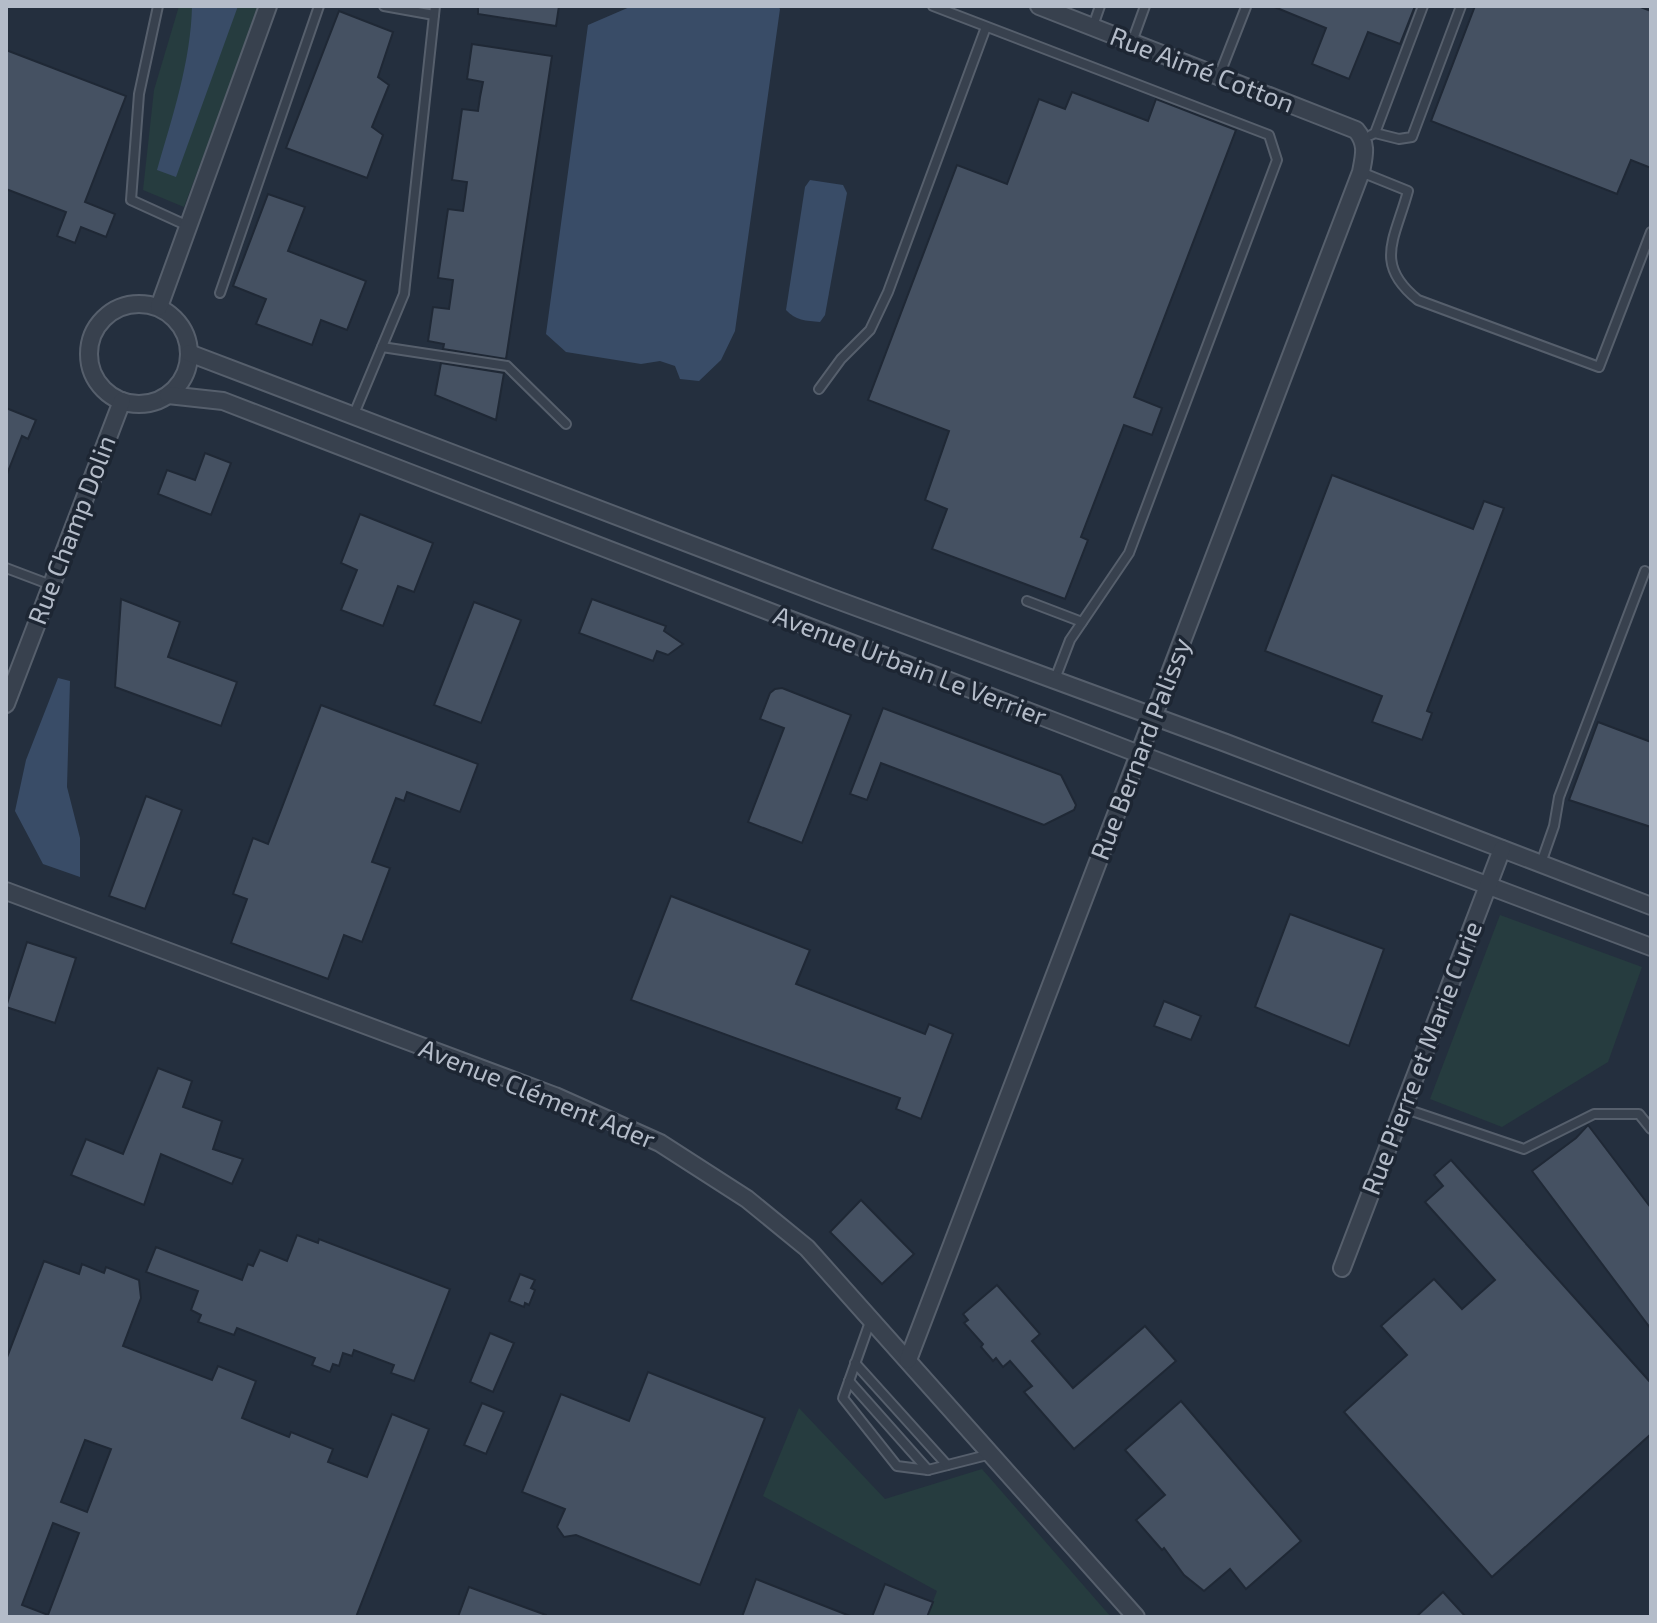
<svg xmlns="http://www.w3.org/2000/svg" width="1657" height="1623" viewBox="0 0 1657 1623" font-family="'Exo 2',sans-serif">
	<style>
		.green { fill: #263c3f }
		.water { fill: #394c67 }
		.building { fill: #455162; stroke: #1f2835; stroke-width: 2; fill-rule: evenodd }
		.lines { fill: none; stroke-linecap: round; stroke-linejoin: round }
		.service-casing { stroke: #565f6c; stroke-width: 12 }
		.minor-casing { stroke: #565f6c; stroke-width: 20 }
		.service { stroke: #38414e; stroke-width: 8 }
		.minor { stroke: #38414e; stroke-width: 16 }
		.labels { text-anchor: middle; stroke-width: 7; stroke-linejoin: round; paint-order: stroke }
		.street-label { font-size: 26px; fill: #b4bcc9; stroke: #1d2633 }
	</style>
	<rect width="100%" height="100%" fill="#242f3e"/>
	<!-- green -->
	<g class="green">
		<polygon points="179,6 258,6 254,22 184,207 143,190 154,90"/>
		<polygon points="1500,915 1642,967 1608,1062 1502,1127 1430,1099"/>
		<polygon points="799,1408 885,1499 982,1469 1111,1617 927,1617 937,1591 763,1496"/>
	</g>
	<!-- water -->
	<g class="water">
		<path d="M192,6H238L176,177L157,170C172,118 191,61 192,6Z"/>
		<polygon points="632,6 778,6 780,9 735,331 721,360 699,381 680,379 675,366 660,361 641,364 566,352 546,334 588,25"/>
		<path d="M810,180L843,185L847,193L825,315L820,322C806,321 795,320 786,310L805,187Z"/>
		<polygon points="58,678 70,681 67,787 80,838 80,877 43,864 15,811 26,760"/>
	</g>
	<!-- building -->
	<g class="building">
		<polygon points="478,6 559,6 556,26 478,14"/>
		<polygon points="1272,6 1415,6 1400,44 1368,32 1349,79 1312,64 1326,28"/>
		<polygon points="1475,6 1638,6 1651,11 1651,168 1631,160 1617,194 1431,121"/>
		<polygon points="339,11 393,32 378,77 389,85 372,127 383,135 367,178 286,148"/>
		<polygon points="472,44 552,56 506,359 443,349 444,344 428,341 433,307 449,309 451,295 453,280 438,278 448,209 463,211 465,197 467,182 452,180 462,109 478,111 480,97 483,82 467,79"/>
		<polygon points="6,50 126,96 85,202 115,214 106,237 81,227 75,243 57,236 66,212 6,189"/>
		<polygon points="1072,92 1148,121 1156,99 1236,130 1134,397 1162,408 1152,435 1124,425 1081,537 1088,540 1065,599 932,549 947,509 925,500 949,431 868,400 957,165 1007,184 1039,99 1065,109"/>
		<polygon points="268,194 305,207 288,251 366,281 347,330 321,320 312,345 256,324 266,299 233,286"/>
		<polygon points="441,363 504,373 496,420 435,395"/>
		<polygon points="6,408 36,420 28,439 22,436 7,474"/>
		<polygon points="205,453 231,463 211,515 158,494 167,470 195,480"/>
		<polygon points="1332,475 1473,529 1484,501 1504,508 1427,711 1432,713 1422,740 1372,722 1382,696 1265,651"/>
		<polygon points="360,514 433,543 414,592 398,586 383,626 341,610 357,570 341,563"/>
		<polygon points="121,599 180,622 168,657 237,682 221,726 115,687"/>
		<polygon points="592,599 666,626 664,631 683,644 668,655 657,651 653,661 579,633"/>
		<polygon points="474,602 521,620 481,723 434,705"/>
		<polygon points="782,688 851,715 802,843 748,822 784,728 760,719 770,693 775,689"/>
		<polygon points="321,705 478,764 460,812 407,792 404,801 396,798 372,862 390,868 362,942 344,935 328,979 231,943 247,899 233,894 253,838 268,844"/>
		<polygon points="883,708 1061,775 1076,805 1074,810 1044,825 881,763 867,800 850,794"/>
		<polygon points="1598,722 1651,742 1651,827 1569,800"/>
		<polygon points="146,796 182,810 145,909 109,896"/>
		<polygon points="671,896 810,950 796,984 925,1034 929,1024 953,1034 921,1119 896,1109 900,1098 631,1000"/>
		<polygon points="1290,914 1384,949 1349,1046 1255,1007"/>
		<polygon points="27,942 76,958 55,1023 6,1007"/>
		<polygon points="1164,1001 1201,1016 1191,1040 1154,1026"/>
		<polygon points="158,1068 192,1081 183,1107 222,1121 213,1149 243,1159 232,1184 161,1154 144,1205 71,1175 86,1139 123,1154"/>
		<polygon points="1588,1125 1651,1208 1651,1329 1532,1171 1576,1138"/>
		<polygon points="1451,1160 1651,1383 1651,1434 1492,1577 1344,1412 1407,1355 1381,1326 1434,1279 1462,1309 1495,1280 1425,1202 1443,1186 1434,1175"/>
		<polygon points="861,1200 914,1254 882,1284 830,1232"/>
		<polygon points="297,1235 318,1243 319,1239 450,1289 414,1381 391,1373 394,1365 354,1350 352,1356 343,1353 339,1366 333,1364 330,1372 312,1365 315,1358 237,1328 234,1335 198,1322 201,1315 191,1310 198,1291 146,1272 156,1247 242,1280 248,1264 253,1266 260,1250 287,1261"/>
		<path d="M44,1261L79,1274L82,1264L104,1273L106,1267L139,1280L141,1298L123,1346L212,1380L218,1366L256,1381L242,1418L289,1437L291,1432L333,1449L328,1462L367,1477L392,1414L429,1429L356,1617H6V1360ZM85,1440L111,1449L87,1512L61,1502ZM53,1523L79,1533L48,1615L22,1605Z"/>
		<polygon points="520,1274 535,1280 531,1288 535,1290 529,1305 525,1303 524,1307 509,1301"/>
		<polygon points="997,1285 1040,1334 1032,1341 1073,1388 1145,1326 1176,1361 1074,1449 1024,1392 1032,1386 1010,1361 1003,1367 996,1358 993,1361 981,1347 983,1344 964,1323 968,1320 963,1314"/>
		<polygon points="490,1333 514,1343 493,1392 470,1382"/>
		<polygon points="648,1372 765,1418 700,1585 576,1535 564,1537 557,1527 565,1509 522,1492 561,1394 629,1421"/>
		<polygon points="1181,1401 1301,1541 1246,1589 1230,1569 1204,1591 1184,1575 1164,1548 1162,1550 1136,1520 1165,1495 1125,1450"/>
		<polygon points="482,1403 504,1412 486,1454 464,1445"/>
		<polygon points="756,1579 850,1616 850,1617 742,1617"/>
		<polygon points="885,1584 933,1602 927,1617 872,1617"/>
		<polygon points="469,1587 546,1615 546,1617 458,1617"/>
		<polygon points="1443,1592 1466,1617 1416,1617"/>
	</g>
	<g class="lines">
		<defs>
			<g id="service">
				<polyline points="158,6 139,94 131,200 188,226"/>
				<polyline points="384,6 434,15"/>
				<polyline points="933,6 1269,135 1277,160 1129,553 1070,640 1055,679"/>
				<polyline points="1093,26 1100,6"/>
				<polyline points="1132,42 1145,6"/>
				<polyline points="1219,76 1246,7"/>
				<polyline points="1375,133 1399,139 1412,137 1461,6"/>
				<polyline points="1371,135 1375,133 1423,6"/>
				<path d="M1361,172L1408,191C1395,239 1373,264 1418,300L1599,367L1651,232"/>
				<polyline points="220,293 319,6"/>
				<polyline points="382,347 507,366 566,424"/>
				<polyline points="819,389 841,359 870,330 888,292 986,27"/>
				<polyline points="354,414 404,294 435,6"/>
				<polyline points="6,568 51,585"/>
				<polyline points="1027,601 1082,622"/>
				<polyline points="1541,863 1554,826 1559,797 1645,571"/>
				<polyline points="1403,1108 1524,1149 1594,1114 1639,1114 1651,1129"/>
				<polyline points="871,1319 843,1398 897,1466 928,1470 991,1454"/>
				<polyline points="855,1363 947,1465"/>
				<polyline points="849,1381 928,1470"/>
			</g>
			<g id="minor">
				<circle cx="139" cy="354" r="50"/>
				<polyline points="159,307 268,6"/>
				<polyline points="189,353 829,597 1226,743 1651,906"/>
				<polyline points="168,395 223,401 1139,754 1651,947"/>
				<polyline points="6,704 122,401"/>
				<polyline points="6,891 555,1096 660,1143 747,1199 807,1248 1136,1617"/>
				<polyline points="1342,1268 1502,849"/>
				<path d="M908,1360L1361,172C1364,156 1368,144 1356,130L1039,6"/>
			</g>
		</defs>
		<!-- service casing -->
		<use href="#service" class="service-casing"/>
		<!-- minor casing -->
		<use href="#minor" class="minor-casing"/>
		<!-- service -->
		<use href="#service" class="service"/>
		<!-- minor -->
		<use href="#minor" class="minor"/>
	</g>
	<g class="labels">
		<!-- street labels -->
		<g class="street-label">
			<text transform="translate(1202 70) rotate(21)" y="9">Rue Aimé Cotton</text>
			<text transform="translate(72 530) rotate(-69)" y="9">Rue Champ Dolin</text>
			<text transform="translate(910 666) rotate(21)" y="9">Avenue Urbain Le Verrier</text>
			<text transform="translate(1141 749) rotate(-69)" y="9">Rue Bernard Palissy</text>
			<text transform="translate(1422 1058) rotate(-69)" y="9">Rue Pierre et Marie Curie</text>
			<text transform="translate(537 1094) rotate(22)" y="9">Avenue Clément Ader</text>
		</g>
	</g>
	<!-- border -->
	<rect width="1657" height="1623" fill="none" stroke="#b4bcc9" stroke-width="16"/>
</svg>
